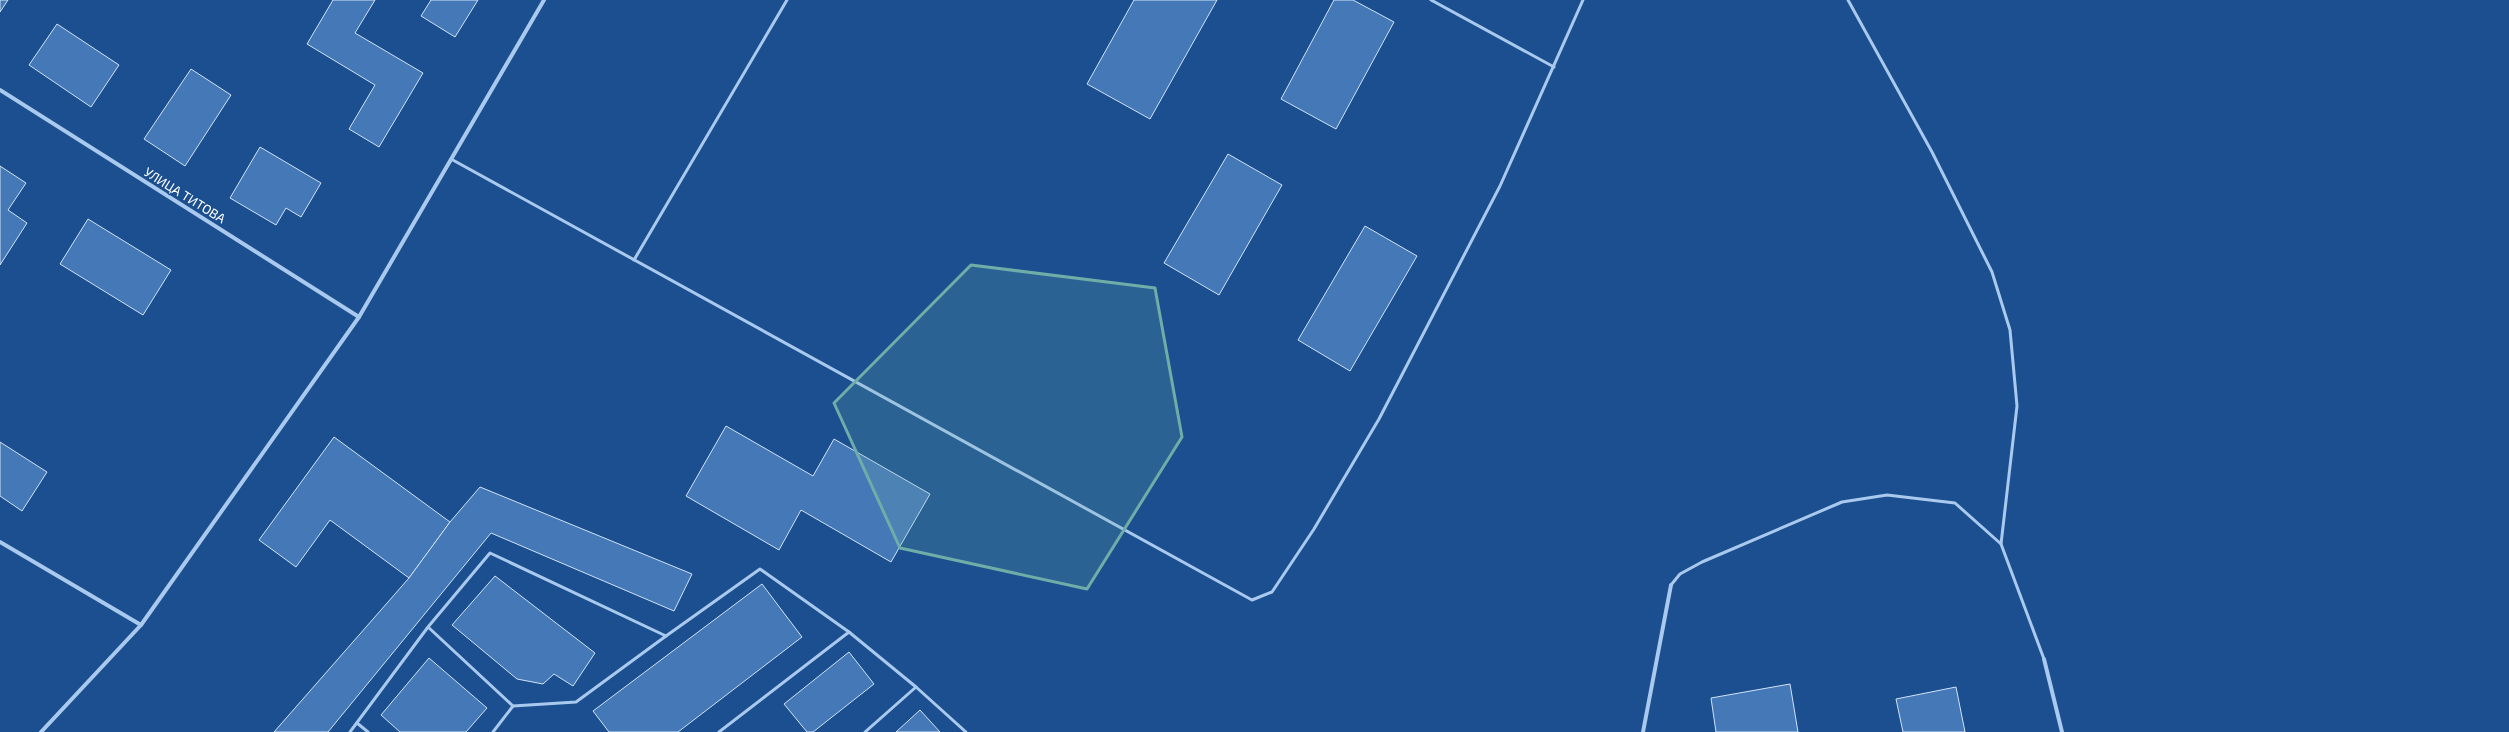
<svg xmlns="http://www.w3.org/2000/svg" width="2509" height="732" viewBox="0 0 2509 732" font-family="'Exo 2',sans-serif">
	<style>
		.building { fill: #4478b7; stroke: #cfe3fa }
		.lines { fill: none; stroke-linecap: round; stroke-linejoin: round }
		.lane { stroke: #a9c9ee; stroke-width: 3 }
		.street { stroke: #a9c9ee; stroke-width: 4 }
		.marked { fill: #6fada8; fill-opacity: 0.2; stroke: #6fada8; stroke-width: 3; stroke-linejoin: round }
		.labels { text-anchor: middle; stroke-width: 3; stroke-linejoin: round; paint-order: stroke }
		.street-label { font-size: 13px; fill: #fff; stroke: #1b4f8f }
	</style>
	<rect width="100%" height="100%" fill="#1b4f8f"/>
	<!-- building -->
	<g class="building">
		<polygon points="0,0 8,0 0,12"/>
		<polygon points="333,0 375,0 355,33 423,73 379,147 349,129 375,85 307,44"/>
		<polygon points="431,0 478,0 455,37 421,16"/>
		<polygon points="1134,0 1217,0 1150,119 1087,84"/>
		<polygon points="1334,0 1353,0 1394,22 1336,129 1281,99"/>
		<polygon points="57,24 119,65 91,107 29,65"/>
		<polygon points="191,69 231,95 185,166 144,139"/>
		<polygon points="260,147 321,183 301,217 286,208 276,225 230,198"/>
		<polygon points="1228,154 1282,185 1219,295 1164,263"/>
		<polygon points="0,166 26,183 8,210 27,223 0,265"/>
		<polygon points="88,219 171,270 143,315 60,264"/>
		<polygon points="1365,226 1417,256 1350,371 1298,340"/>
		<polygon points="726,426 813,476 834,439 930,494 891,562 801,510 779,550 686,496"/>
		<polygon points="334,437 450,522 409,578 330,520 296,567 259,540"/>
		<polygon points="0,442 47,472 22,511 0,496"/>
		<polygon points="480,487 692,574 674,611 491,533 328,732 274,732 409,578 450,522"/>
		<polygon points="495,576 595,653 573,686 554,674 543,684 517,679 452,625"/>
		<polygon points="762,584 802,637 678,732 609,732 593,711"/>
		<polygon points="849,652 874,684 813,732 807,732 784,704"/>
		<polygon points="429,658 487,708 466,732 400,732 381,715"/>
		<polygon points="1790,684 1798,732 1716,732 1711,698"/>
		<polygon points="1956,687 1965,732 1903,732 1896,699"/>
		<polygon points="920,710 940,732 896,732"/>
	</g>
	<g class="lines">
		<!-- lane -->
		<g class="lane">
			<polyline points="1431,0 1554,67"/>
			<polyline points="1848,0 1932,152 1992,272 2010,330 2017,406 2001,544"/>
			<polyline points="451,159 1252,600 1272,592 1314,529 1379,419 1500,186 1583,0"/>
			<polyline points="634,260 787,0"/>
			<polyline points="1671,585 1680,574 1702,562 1842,502 1887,495 1955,503 2001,544 2044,659"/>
			<polyline points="849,632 916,687 865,732"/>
			<polyline points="666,636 760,569 849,632 719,732"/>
			<polyline points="916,687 966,732"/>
			<polyline points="357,723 368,732"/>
			<polyline points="350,732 428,627 490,553 666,636 576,702 513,706 428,627"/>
			<polyline points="493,732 513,706"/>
		</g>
		<!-- street -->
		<g class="street">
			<polyline points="0,90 359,317"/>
			<polyline points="0,542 141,625"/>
			<polyline points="2044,659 2062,732"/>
			<polyline points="41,732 141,625 359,317 544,0"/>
			<polyline points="1643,732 1671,585"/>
		</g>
	</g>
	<!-- marked area -->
	<path class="marked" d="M971,265L1155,288L1182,437L1087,589L900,548L834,403Z"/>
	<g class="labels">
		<!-- street labels -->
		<g class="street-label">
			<text transform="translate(185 195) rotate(32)" y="5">УЛИЦА ТИТОВА</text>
		</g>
	</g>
</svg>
